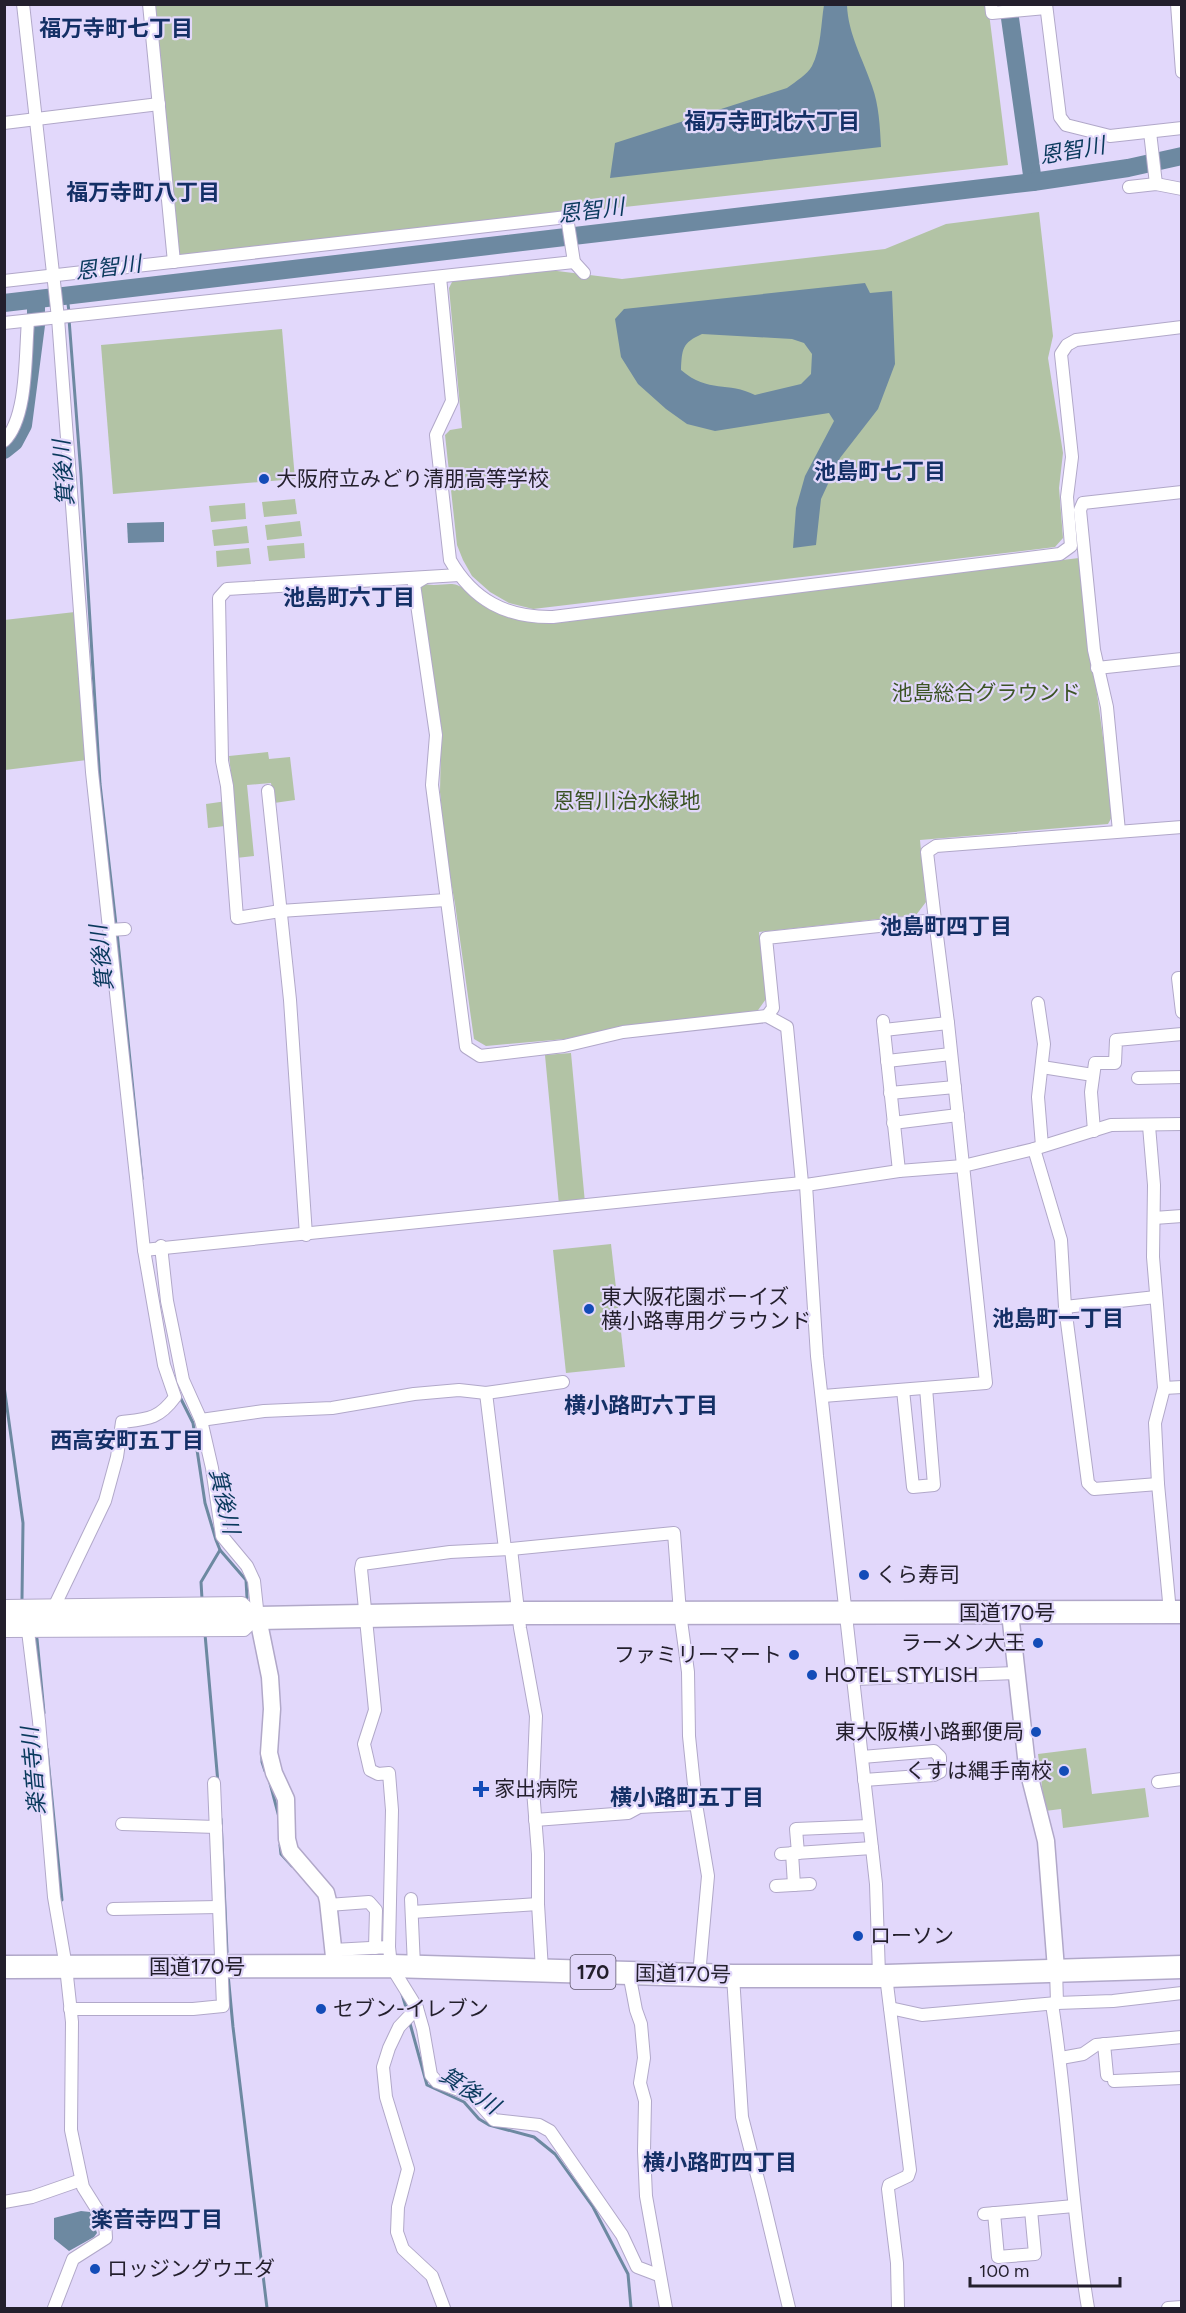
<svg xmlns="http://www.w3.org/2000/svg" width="1186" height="2313" viewBox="0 0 1186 2313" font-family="Figtree,'Noto Sans JP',sans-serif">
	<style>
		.green { fill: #b2c3a5 }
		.water { fill: #6d89a1; fill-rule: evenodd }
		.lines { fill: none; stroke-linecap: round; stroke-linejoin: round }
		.stream { stroke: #6d89a1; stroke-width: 3 }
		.river { stroke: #6d89a1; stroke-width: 18 }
		.street-casing { stroke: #b1a8c9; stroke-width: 14 }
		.secondary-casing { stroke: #b1a8c9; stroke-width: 19 }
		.highway-casing { stroke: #b1a8c9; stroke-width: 25 }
		.street { stroke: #fff; stroke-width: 12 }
		.secondary { stroke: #fff; stroke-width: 16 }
		.highway { stroke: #fff; stroke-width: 22 }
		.poi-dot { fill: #134cb8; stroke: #e2d8fb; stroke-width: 2 }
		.labels { text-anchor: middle; stroke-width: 4.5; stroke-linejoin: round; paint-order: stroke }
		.shield { fill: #e2d8fb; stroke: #5c566a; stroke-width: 1.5 }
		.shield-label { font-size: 20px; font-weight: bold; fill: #231f2c }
		.poi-label { font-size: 21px; fill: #231f2c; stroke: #e2d8fb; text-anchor: start }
		.park-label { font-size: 21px; fill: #3c5425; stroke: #e2d8fb }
		.street-label { font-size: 21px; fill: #231f2c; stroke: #e2d8fb }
		.neighbourhood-label { font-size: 22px; font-weight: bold; fill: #143066; stroke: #e2d8fb }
		.water-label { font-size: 22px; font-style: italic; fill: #09395c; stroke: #e2d8fb }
	</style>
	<rect width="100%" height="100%" fill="#e2d8fb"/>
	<!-- green -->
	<g class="green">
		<polygon points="155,5 988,5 1008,165 178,256"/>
		<polygon points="1039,212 1053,336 1048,358 1063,453 1059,488 1063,538 1055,547 533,609 509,603 490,592 472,576 463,560 457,545 445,435 450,430 462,428 449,288 453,280 541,269 622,279 885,249 946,224"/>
		<polygon points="282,329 295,479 113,494 101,345"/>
		<polygon points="295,499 297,514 264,517 262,502"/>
		<polygon points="245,503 246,519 211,522 209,506"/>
		<polygon points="300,521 302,536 267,540 265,525"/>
		<polygon points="247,526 249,543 214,546 212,530"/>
		<polygon points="304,543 305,558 269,561 267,546"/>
		<polygon points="249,548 251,564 217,567 216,551"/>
		<path d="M1079,558C1089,644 1103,729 1113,815L1108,824L920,840L926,902L916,915L759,932L766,999L756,1013L624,1027L565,1039L486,1046L474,1039L455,904L446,854L440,792L441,743L419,588L425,584C437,587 449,582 457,585C466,588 472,597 479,603C500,618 526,622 551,623Z"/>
		<polygon points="75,612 87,760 5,770 4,620"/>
		<polygon points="268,752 269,759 290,757 295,800 274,803 271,783 247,785 254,856 236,858 233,825 208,828 206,804 234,800 229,756"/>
		<polygon points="571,1053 585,1203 559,1205 545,1055"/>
		<polygon points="611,1244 625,1367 566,1373 553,1250"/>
		<polygon points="1086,1748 1092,1794 1145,1788 1149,1817 1063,1828 1061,1809 1045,1811 1038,1754"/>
	</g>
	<!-- water -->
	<g class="water">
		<path d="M824,5H847C848,34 863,59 872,86C879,105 880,127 881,147L610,178L615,143L787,88C796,81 807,75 812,66C821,49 821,23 824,5Z"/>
		<path d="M865,283L870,293L892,291L895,364L878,409L840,458L821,499L816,545L793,548L796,508L805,476L834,421L829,413L715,431L687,424L666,409L638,384L621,357L615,319L624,309ZM702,334L792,339L804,343L812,354L811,374L801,384L755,395C728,381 709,394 681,370C682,349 682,343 702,334Z"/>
		<polygon points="164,522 164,542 128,543 127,523"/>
		<polygon points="81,2211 90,2212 97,2233 94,2237 69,2251 54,2239 54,2218"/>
	</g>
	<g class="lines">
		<!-- stream -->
		<g class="stream">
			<polyline points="67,296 69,312"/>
			<polyline points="69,319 81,475 100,784 116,925"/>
			<polyline points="117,932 142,1179"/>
			<polyline points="4,1386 23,1523 22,1599"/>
			<polyline points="180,1397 193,1423 205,1503 216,1540 220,1550 246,1580 247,1598"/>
			<polyline points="202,1599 201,1582 220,1550"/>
			<polyline points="205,1634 218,1783"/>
			<polyline points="37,1639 44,1713"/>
			<polyline points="47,1749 62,1900"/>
			<polyline points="262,1754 262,1762 265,1771"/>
			<polyline points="270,1783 279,1817"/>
			<polyline points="221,1819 227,1952"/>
			<polyline points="280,1845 281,1854 292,1866"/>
			<polyline points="228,1974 233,2027 267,2308"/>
			<polyline points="402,1994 408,2014"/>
			<polyline points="409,2020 427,2085 464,2102 479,2119 489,2125 534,2137 555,2154 593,2207 628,2274 631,2308"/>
		</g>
		<!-- river -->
		<g class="river">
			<polyline points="1008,4 1033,182"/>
			<polyline points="4,303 1033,182 1128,168 1182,156"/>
			<polyline points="4,450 14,442 23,425 36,325 36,301"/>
		</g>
		<defs>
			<g id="street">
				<path d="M23,4L58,318L92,772L144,1250L164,1365L175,1397C159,1419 148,1419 122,1422L117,1457L105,1501L55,1605"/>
				<polyline points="149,4 174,262"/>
				<polyline points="991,4 992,13 1046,8"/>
				<polyline points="1046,4 1060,117 1066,125 1110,136 1182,128"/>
				<polyline points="1177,4 1182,72"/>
				<polyline points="4,123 159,104"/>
				<polyline points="1150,132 1156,184"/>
				<polyline points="1129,187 1156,184 1182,189"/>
				<path d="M440,277L452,401L436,435L450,560C473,600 506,618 553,617L1060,554L1071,546L1067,497L1072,457L1061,354L1067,345L1076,340L1182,327"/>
				<polyline points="4,281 567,217 574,262 584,273"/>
				<polyline points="4,323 574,262"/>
				<path d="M4,441C28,418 25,353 28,321"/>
				<polyline points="424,578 414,584 436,735 432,785 466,1047 480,1056 564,1046 623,1032 767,1016 787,1027 802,1183"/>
				<polyline points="1097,668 1182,659"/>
				<polyline points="268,791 290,1000 306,1235"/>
				<polyline points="1119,831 1107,707 1094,650 1080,510 1083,503 1182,492"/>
				<polyline points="446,900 280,911 237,918 227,786 222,761 219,598 227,589 459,575"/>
				<polyline points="110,930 125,929"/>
				<polyline points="1182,978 1178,978 1182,1012"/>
				<polyline points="1038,1003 1044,1044 1038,1097 1042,1146"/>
				<polyline points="767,1016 773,1008 766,938 935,920 927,852 936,846 1182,827"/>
				<polyline points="883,1021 899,1171"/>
				<polyline points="884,1030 948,1023"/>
				<polyline points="887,1061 951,1054"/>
				<polyline points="1042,1067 1093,1075"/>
				<polyline points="1138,1078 1182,1077"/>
				<polyline points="890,1093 955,1087"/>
				<polyline points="893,1123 958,1115"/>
				<polyline points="1149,1126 1154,1185 1153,1257 1164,1388 1155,1423 1158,1484 1170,1612"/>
				<polyline points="1094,1131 1091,1092 1095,1063 1115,1063 1116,1040 1182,1034"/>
				<polyline points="1034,1149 1061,1240 1065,1307 1088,1483 1094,1489 1158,1484"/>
				<polyline points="806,1185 817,1356 876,1884 879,1975"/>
				<polyline points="1154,1218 1182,1216"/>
				<polyline points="161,1246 167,1301 174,1335 183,1380 201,1420 212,1468 222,1536 247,1566 254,1581 258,1618"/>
				<polyline points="144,1250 802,1183 806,1185 899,1171 963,1166 1034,1149 1111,1125 1182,1124"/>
				<polyline points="1065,1307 1156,1297"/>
				<polyline points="1164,1388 1182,1387"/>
				<polyline points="903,1390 913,1487 934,1485 926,1388"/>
				<polyline points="486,1393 505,1549"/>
				<polyline points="823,1396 986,1383 948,1023 935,920"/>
				<polyline points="201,1420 264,1411 332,1408 414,1394 459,1390 486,1393 563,1382"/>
				<polyline points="511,1549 520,1628 536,1716 533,1790 538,1854 538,1904 542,1970"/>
				<polyline points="4,1606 242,1603 257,1617"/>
				<polyline points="4,1631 244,1630 257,1618"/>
				<polyline points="28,1631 39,1721 54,1897 66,1967 72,2022 71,2130 83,2187 105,2222 106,2238 73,2259 54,2308"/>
				<polyline points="854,1679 1016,1673"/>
				<polyline points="862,1757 934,1751 940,1757 940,1772 934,1775 864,1780"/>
				<polyline points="1158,1782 1182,1779"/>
				<polyline points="535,1820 628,1813 639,1807 696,1804"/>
				<polyline points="122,1824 216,1827"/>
				<polyline points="792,1853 794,1885"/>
				<polyline points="798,1853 796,1829 869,1826"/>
				<polyline points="781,1854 872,1848"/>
				<polyline points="776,1886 810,1884"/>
				<polyline points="411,1899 414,1966"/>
				<polyline points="328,1905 369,1902 376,1910 375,1948"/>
				<polyline points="113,1909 218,1907"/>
				<polyline points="412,1912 538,1904"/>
				<polyline points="389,1947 392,1810 389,1773 378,1774 370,1770 364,1744 375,1710 361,1569 362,1564 450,1552 511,1549 674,1533 680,1613 688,1672 689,1736 696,1804 708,1876 699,1975"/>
				<polyline points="333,1950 389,1947 391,1966 417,2008 423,2029 431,2075 437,2082 472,2095 494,2120 539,2125 550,2131 622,2235 637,2267 658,2275"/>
				<polyline points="1056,1969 1057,2003"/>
				<polyline points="629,1973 636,2010 641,2024 644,2058 640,2083 645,2101 644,2151 646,2196 666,2308"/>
				<polyline points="733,1976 742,2117 762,2195 789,2308"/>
				<polyline points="886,1976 910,2170 908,2176 889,2185 888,2189 897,2263 898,2308"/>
				<path d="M1052,2004C1068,2105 1071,2208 1088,2308"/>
				<polyline points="417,2008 399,2027 389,2048 383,2067 386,2097 408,2169 398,2207 397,2232 403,2249 432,2276 444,2308"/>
				<polyline points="890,2008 922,2015 1057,2003 1113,2001 1182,1993"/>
				<polyline points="70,2009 193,2009 223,2006 214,1783"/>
				<polyline points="1104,2044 1107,2075"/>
				<polyline points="1061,2058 1083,2054 1096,2045 1182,2037"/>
				<polyline points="1114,2081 1182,2078"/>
				<polyline points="4,2202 32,2197 81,2180"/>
				<polyline points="994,2213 998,2257 1035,2254 1031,2210"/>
				<polyline points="984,2214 1074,2206"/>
				<polyline points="1168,2308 1182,2307"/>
			</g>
			<g id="secondary">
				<polyline points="1010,1613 1027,1766 1046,1841 1056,1969"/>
				<polyline points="258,1618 270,1677 272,1709 269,1753 274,1773 286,1799 287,1839 290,1851 326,1893 328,1901 335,1966"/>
			</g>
			<g id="highway">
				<polyline points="4,1618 258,1618 518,1613 1182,1612"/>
				<polyline points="4,1967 391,1966 733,1976 886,1976 1182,1967"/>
			</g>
		</defs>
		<!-- street casing -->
		<use href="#street" class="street-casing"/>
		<!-- secondary casing -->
		<use href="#secondary" class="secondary-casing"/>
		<!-- highway casing -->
		<use href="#highway" class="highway-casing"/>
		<!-- street -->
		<use href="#street" class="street"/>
		<!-- secondary -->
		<use href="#secondary" class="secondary"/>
		<!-- highway -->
		<use href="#highway" class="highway"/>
	</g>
	<!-- markers -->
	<g class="poi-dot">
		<circle cx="264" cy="479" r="6"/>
		<circle cx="589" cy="1309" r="6"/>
		<circle cx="864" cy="1575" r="6"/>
		<circle cx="1038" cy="1643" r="6"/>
		<circle cx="794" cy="1655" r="6"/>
		<circle cx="812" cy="1675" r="6"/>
		<circle cx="1036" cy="1732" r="6"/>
		<circle cx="1064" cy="1771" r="6"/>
		<path d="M478 1780h6v6h6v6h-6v6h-6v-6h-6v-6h6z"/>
		<circle cx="858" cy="1936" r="6"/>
		<circle cx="321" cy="2009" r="6"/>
		<circle cx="95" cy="2269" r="6"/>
	</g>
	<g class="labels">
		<!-- shield labels -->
		<rect class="shield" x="570.5" y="1955" width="45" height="34" rx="4.5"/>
		<g class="shield-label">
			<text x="593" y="1979">170</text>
		</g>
		<!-- poi labels -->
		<g class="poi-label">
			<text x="276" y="486">大阪府立みどり清朋高等学校</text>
			<text x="601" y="1304">東大阪花園ボーイズ<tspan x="601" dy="24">横小路専用グラウンド</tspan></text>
			<text x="876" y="1582">くら寿司</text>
			<text x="1026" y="1650" text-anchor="end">ラーメン大王</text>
			<text x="782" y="1662" text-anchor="end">ファミリーマート</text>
			<text x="824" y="1682">HOTEL STYLISH</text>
			<text x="1024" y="1739" text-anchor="end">東大阪横小路郵便局</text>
			<text x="1052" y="1778" text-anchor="end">くすは縄手南校</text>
			<text x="494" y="1796">家出病院</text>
			<text x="870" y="1943">ローソン</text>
			<text x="333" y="2016">セブン-イレブン</text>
			<text x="107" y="2276">ロッジングウエダ</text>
		</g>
		<!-- park labels -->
		<g class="park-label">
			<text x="986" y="700">池島総合グラウンド</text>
			<text x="627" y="808">恩智川治水緑地</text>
		</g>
		<!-- street labels -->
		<g class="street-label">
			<text x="1007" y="1620">国道170号</text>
			<text x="197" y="1974">国道170号</text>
			<text transform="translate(683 1974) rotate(1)" y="7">国道170号</text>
		</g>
		<!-- neighbourhood labels -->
		<g class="neighbourhood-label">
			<text x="116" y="36">福万寺町七丁目</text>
			<text x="772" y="129">福万寺町北六丁目</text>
			<text x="143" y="200">福万寺町八丁目</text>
			<text x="880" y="479">池島町七丁目</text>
			<text x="349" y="605">池島町六丁目</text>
			<text x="946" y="934">池島町四丁目</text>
			<text x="1058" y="1326">池島町一丁目</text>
			<text x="641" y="1413">横小路町六丁目</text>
			<text x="127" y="1448">西高安町五丁目</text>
			<text x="687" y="1805">横小路町五丁目</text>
			<text x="720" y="2170">横小路町四丁目</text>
			<text x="157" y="2227">楽音寺四丁目</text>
		</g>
		<!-- water labels -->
		<g class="water-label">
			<text transform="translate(1072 150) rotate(-10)" y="8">恩智川</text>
			<text transform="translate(591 210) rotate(-7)" y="8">恩智川</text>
			<text transform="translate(108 267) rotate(-7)" y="8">恩智川</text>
			<text transform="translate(63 473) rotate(-94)" y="8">箕後川</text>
			<text transform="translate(101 958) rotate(-96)" y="8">箕後川</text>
			<text transform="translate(225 1501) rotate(77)" y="8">箕後川</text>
			<text transform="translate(33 1771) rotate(-95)" y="8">楽音寺川</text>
			<text transform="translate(470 2090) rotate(33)" y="8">箕後川</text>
		</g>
	</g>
	<!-- border -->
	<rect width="1186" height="2313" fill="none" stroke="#231f2c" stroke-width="12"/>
	<!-- scale -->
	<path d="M970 2277v9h150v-9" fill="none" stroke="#231f2c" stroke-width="3"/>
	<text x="979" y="2277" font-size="18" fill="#231f2c" stroke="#e2d8fb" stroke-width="4.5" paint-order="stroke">100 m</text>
</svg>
